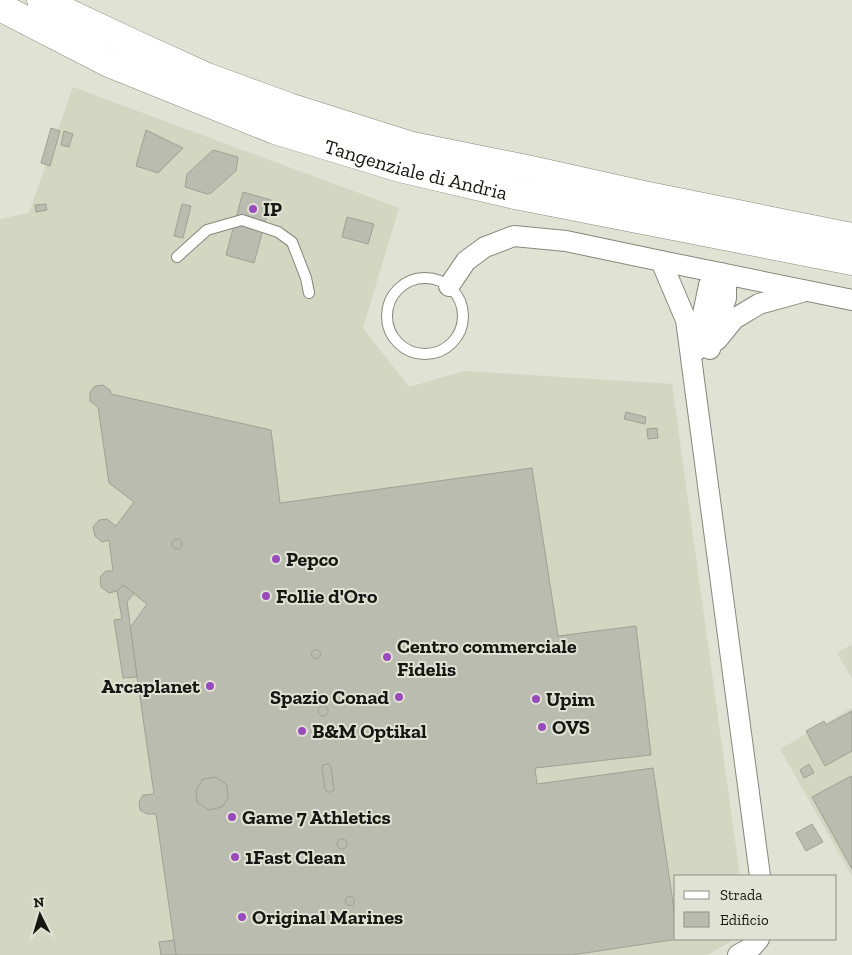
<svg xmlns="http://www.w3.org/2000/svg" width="852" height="955" viewBox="0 0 852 955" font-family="'Zilla Slab',serif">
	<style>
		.built { fill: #d3d6c1 }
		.building { fill: #babcaf; stroke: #9fa194 }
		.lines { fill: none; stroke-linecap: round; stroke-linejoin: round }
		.lane-casing { stroke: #86887b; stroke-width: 12 }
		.street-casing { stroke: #86887b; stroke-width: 22 }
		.primary-casing { stroke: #86887b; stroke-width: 29 }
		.lane { stroke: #fff; stroke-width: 10 }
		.street { stroke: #fff; stroke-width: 20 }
		.primary { stroke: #fff; stroke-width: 28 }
		.poi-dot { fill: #994abb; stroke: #e0e2d4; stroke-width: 2 }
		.labels { text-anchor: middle; stroke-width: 4; stroke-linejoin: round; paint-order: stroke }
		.street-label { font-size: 20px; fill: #161612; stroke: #e0e2d4 }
		.poi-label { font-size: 20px; font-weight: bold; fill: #161612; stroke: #e0e2d4; text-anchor: start }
	</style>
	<rect width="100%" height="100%" fill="#e0e2d4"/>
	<!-- built -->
	<g class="built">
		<polygon points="73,87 399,208 363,328 409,387 465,371 672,384 740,876 676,876 676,939 735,939 707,955 0,955 0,219 29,213"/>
		<polygon points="852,644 852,679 837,653"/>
		<polygon points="852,708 852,876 780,749"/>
	</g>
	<!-- building -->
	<g class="building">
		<polygon points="51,128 60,131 50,166 41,163"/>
		<polygon points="146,130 183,148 158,173 136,166"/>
		<polygon points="64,131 73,134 69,147 61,145"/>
		<polygon points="213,150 238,157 236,171 211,193 207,194 185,187 187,174"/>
		<polygon points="243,192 271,200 254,263 226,255"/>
		<polygon points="46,204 47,210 36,212 35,205"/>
		<polygon points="182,204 191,206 183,238 174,236"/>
		<polygon points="347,217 374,224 368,244 342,237"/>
		<polygon points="103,385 110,390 111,394 271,430 280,503 532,468 558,636 636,626 651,755 535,768 537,784 653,768 676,923 676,939 678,939 572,955 176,955 156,814 147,814 140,810 139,802 143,795 154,794 130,628 147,604 123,585 117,591 109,593 101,587 100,577 106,571 113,571 109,540 102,542 95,536 93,527 99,520 107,519 116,526 134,502 109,483 98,407 90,401 90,392 95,386"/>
		<polygon points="626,412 646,417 645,424 624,419"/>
		<polygon points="657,428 658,438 648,439 647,429"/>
		<circle cx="177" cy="544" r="5"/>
		<polygon points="123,585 134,593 127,602 137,677 123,678 114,620 122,619 117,591"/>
		<circle cx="302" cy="598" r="5"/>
		<circle cx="316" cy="654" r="4.5"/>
		<circle cx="323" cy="711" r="5"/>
		<polygon points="852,711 852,751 825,766 806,731 824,721 826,725"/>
		<polygon points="328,764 331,767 334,790 331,792 328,792 325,790 322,768 323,765"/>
		<polygon points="809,764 814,773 804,778 800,770"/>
		<polygon points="851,776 852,777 852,869 812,797"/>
		<polygon points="216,777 227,785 228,798 222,807 209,810 197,802 196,790 203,779"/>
		<polygon points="812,824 823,842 806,851 796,833"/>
		<circle cx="342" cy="844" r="5"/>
		<circle cx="350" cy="901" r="4.5"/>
		<polygon points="174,940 176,955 161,955 159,942"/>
	</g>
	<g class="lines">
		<defs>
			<g id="lane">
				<polyline points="177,257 207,230 242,220 278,232 292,242 306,278 309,293"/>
				<circle cx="425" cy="316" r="38"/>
			</g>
			<g id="street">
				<polyline points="661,261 852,300"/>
				<polyline points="449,286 466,261 485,247 514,236 566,241 661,261 686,320 760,876"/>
				<polyline points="717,340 734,319 759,304 802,292"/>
				<polyline points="697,350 697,343 709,285 721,273 726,285 726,298 710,349"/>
				<polyline points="738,955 752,947 759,939"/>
			</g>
			<g id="primary">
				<polyline points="41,0 132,43 207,77 289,107 412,146 531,170 643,195 852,237"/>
				<path id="s1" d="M0,7L109,63L275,130L400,168L515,195L852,261"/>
			</g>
		</defs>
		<!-- lane casing -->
		<use href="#lane" class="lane-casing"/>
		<!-- street casing -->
		<use href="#street" class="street-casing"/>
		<!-- primary casing -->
		<use href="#primary" class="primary-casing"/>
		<!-- lane -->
		<use href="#lane" class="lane"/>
		<!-- street -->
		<use href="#street" class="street"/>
		<!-- primary -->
		<use href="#primary" class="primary"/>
	</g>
	<!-- markers -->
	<g class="poi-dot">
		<circle cx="253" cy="209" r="5"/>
		<circle cx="276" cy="559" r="5"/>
		<circle cx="266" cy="596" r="5"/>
		<circle cx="387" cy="657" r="5"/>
		<circle cx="210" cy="686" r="5"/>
		<circle cx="399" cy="697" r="5"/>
		<circle cx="536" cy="699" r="5"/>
		<circle cx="542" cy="727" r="5"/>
		<circle cx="302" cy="731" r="5"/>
		<circle cx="232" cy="817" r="5"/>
		<circle cx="235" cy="857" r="5"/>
		<circle cx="242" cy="917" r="5"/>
	</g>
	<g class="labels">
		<!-- street labels -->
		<g class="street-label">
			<text dy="7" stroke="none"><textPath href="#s1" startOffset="448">Tangenziale di Andria</textPath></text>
		</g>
		<!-- poi labels -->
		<g class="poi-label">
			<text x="263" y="216">IP</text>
			<text x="286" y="566">Pepco</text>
			<text x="276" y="603">Follie d'Oro</text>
			<text x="397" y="653">Centro commerciale<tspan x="397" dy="23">Fidelis</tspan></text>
			<text x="200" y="693" text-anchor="end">Arcaplanet</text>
			<text x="389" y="704" text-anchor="end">Spazio Conad</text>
			<text x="546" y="706">Upim</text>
			<text x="552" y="734">OVS</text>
			<text x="312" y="738">B&amp;M Optikal</text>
			<text x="242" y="824">Game 7 Athletics</text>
			<text x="245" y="864">1Fast Clean</text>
			<text x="252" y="924">Original Marines</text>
		</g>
	</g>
	<!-- legend -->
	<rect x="674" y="875" width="162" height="65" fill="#e0e2d4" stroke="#8f9086"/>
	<rect x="684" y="891" width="25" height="8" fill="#ffffff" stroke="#8f9086"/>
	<text x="720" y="900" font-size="15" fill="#161612">Strada</text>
	<rect x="684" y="912" width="25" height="15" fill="#babcaf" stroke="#8f9086"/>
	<text x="720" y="925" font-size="15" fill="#161612">Edificio</text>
	<!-- north arrow -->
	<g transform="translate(40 915) rotate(355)" stroke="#e0e2d4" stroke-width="4" paint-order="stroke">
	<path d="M0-4L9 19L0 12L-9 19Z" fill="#161612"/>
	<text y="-8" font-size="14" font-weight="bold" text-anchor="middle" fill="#161612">N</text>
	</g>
</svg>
